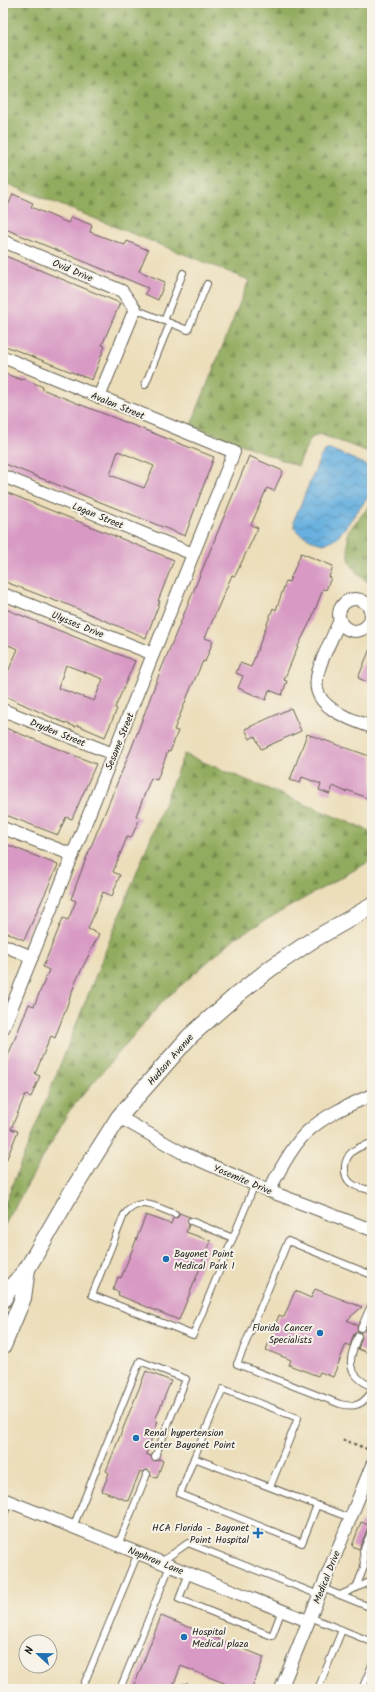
<svg xmlns="http://www.w3.org/2000/svg" width="375" height="1692" viewBox="0 0 375 1692" font-family="Kalam,sans-serif">
	<style>
		.forest { fill: url(#forest-firs); stroke: #57643d }
		.water { fill: url(#water-waves); stroke: #42667e }
		.building { fill: #d89ac4; fill-rule: evenodd }
		.lines { fill: none; stroke-linecap: round; stroke-linejoin: round }
		.service-casing { stroke: #656053; stroke-width: 8 }
		.minor-casing { stroke: #656053; stroke-width: 14 }
		.tertiary-casing { stroke: #656053; stroke-width: 18 }
		.path { stroke: #656053; stroke-width: 2.5; stroke-dasharray: 3 3; stroke-linecap: butt }
		.service { stroke: #fff; stroke-width: 6 }
		.minor { stroke: #fff; stroke-width: 12 }
		.tertiary { stroke: #fff; stroke-width: 16 }
		.poi-dot { fill: #1f6fb2; stroke: #f7f3e8; stroke-width: 1.5 }
		.labels { text-anchor: middle; stroke-width: 4; stroke-linejoin: round; paint-order: stroke }
		.street-label { font-size: 10px; fill: #1c1c1c; stroke: #f7f3e8 }
		.poi-label { font-size: 10px; fill: #1c1c1c; stroke: #f7f3e8; text-anchor: start }
	</style>
	<defs>
		<pattern id="forest-firs" width="22" height="20" patternUnits="userSpaceOnUse"><rect width="22" height="20" fill="#92ac5e"/><path d="M5 1l3.5 6h-7zM16 11l3.5 6h-7z" fill="#768b4d"/></pattern>
		<pattern id="water-waves" width="16" height="10" patternUnits="userSpaceOnUse"><rect width="16" height="10" fill="#67b0df"/><path d="M0 5q4-4 8 0t8 0" fill="none" stroke="#548eb4"/></pattern>
	</defs>
	<rect width="100%" height="100%" fill="#f7f3e8"/>
	<filter id="ink" filterUnits="userSpaceOnUse"><feTurbulence type="fractalNoise" baseFrequency=".025" numOctaves="2"/><feDisplacementMap in="SourceGraphic" scale="8" xChannelSelector="R" yChannelSelector="G"/><feConvolveMatrix kernelMatrix="1 2 1 2 8 2 1 2 1" color-interpolation-filters="sRGB"/></filter>
	<filter id="wash" filterUnits="userSpaceOnUse"><feTurbulence type="fractalNoise" baseFrequency=".012" numOctaves="4" result="noise"/><feDisplacementMap in="SourceGraphic" scale="16" xChannelSelector="R" yChannelSelector="G"/><feGaussianBlur stdDeviation="0.9" result="paint"/><feColorMatrix in="noise" values="0 0 0 0 0 0 0 0 0 0 0 0 0 0 0 0 0 1.4 0 .05"/><feComposite in="paint" operator="in"/></filter>
	<g filter="url(#wash)">
		<rect width="100%" height="100%" fill="#ecdeba"/>
		<!-- forest -->
		<g class="forest">
			<polygon points="3,3 372,3 372,453 319,434 310,439 298,466 191,425 249,280 3,182"/>
			<path d="M372,503V585C346,567 348,559 348,531Z"/>
			<polygon points="184,754 372,832 372,860 236,937 162,1002 69,1111 3,1228 3,1208"/>
		</g>
		<!-- water -->
		<polygon class="water" points="330,449 371,467 372,484 369,496 337,538 324,544 316,542 299,533 295,529 294,520 321,456 325,451"/>
		<g id="blocks">
			<!-- building -->
			<g class="building">
				<polygon points="13,194 33,203 31,207 68,223 71,217 92,225 90,232 125,245 127,241 148,250 139,271 165,282 158,300 145,294 148,288 3,228 3,218"/>
				<polygon points="3,255 120,303 102,345 105,346 92,380 3,345"/>
				<path d="M3,373L22,380L23,378L43,387L42,389L79,404L214,457L185,536L3,463ZM118,451L154,466L144,488L110,475Z"/>
				<polygon points="249,456 283,471 274,491 267,488 251,525 258,528 235,576 232,575 205,638 213,641 205,662 203,661 190,690 174,730 178,731 170,752 168,751 157,780 151,778 136,816 140,818 131,838 127,837 113,872 120,875 112,896 103,892 88,929 99,934 76,981 55,1038 51,1036 35,1074 40,1076 31,1097 25,1095 11,1129 18,1131 3,1168 3,1068 29,1004 34,1006 49,970 43,967 63,918 68,920 76,901 71,899 85,861 132,747 158,677"/>
				<polygon points="3,491 174,560 158,601 160,601 146,638 59,601 58,602 3,581"/>
				<polygon points="301,553 333,566 329,577 331,578 326,590 323,589 312,618 298,646 284,680 287,681 282,695 269,690 266,700 238,688 243,676 236,673 240,663 251,667 273,608 276,610 286,581 289,582"/>
				<path d="M3,608L135,661L115,708L117,709L105,737L77,725L76,727L55,719L3,695V683L18,649L3,643ZM66,665L103,679L94,701L58,688Z"/>
				<polygon points="372,644 372,684 358,678"/>
				<polygon points="291,708 301,731 261,749 255,736 250,739 245,729"/>
				<polygon points="3,727 96,764 72,819 66,817 58,835 3,814"/>
				<polygon points="307,734 372,757 372,800 347,790 346,792 333,786 330,794 319,790 321,784 302,777 300,783 290,780"/>
				<polygon points="3,843 58,865 24,940 3,931"/>
				<polygon points="179,1213 190,1217 187,1220 189,1225 186,1232 211,1241 179,1320 118,1295 119,1292 113,1290 118,1277 121,1278 146,1215 171,1224 173,1218 178,1217"/>
				<polygon points="315,1289 362,1307 347,1320 357,1325 358,1332 354,1334 350,1346 346,1344 333,1377 320,1372 318,1376 289,1365 291,1360 266,1350 279,1315 284,1317 295,1291 311,1298"/>
				<polygon points="366,1329 372,1331 372,1343 368,1353 358,1349 362,1337 360,1332"/>
				<polygon points="146,1371 171,1381 155,1420 158,1422 146,1454 151,1456 153,1461 159,1459 163,1461 157,1478 151,1476 148,1470 143,1472 140,1471 128,1501 102,1491 109,1473 106,1471"/>
				<polygon points="361,1522 371,1526 368,1528 359,1549 352,1546"/>
				<polygon points="161,1616 264,1657 252,1689 239,1689 181,1666 172,1689 133,1689"/>
			</g>
		</g>
	</g>
	<g filter="url(#ink)">
		<use href="#blocks" fill-opacity="0" stroke="#656053" stroke-width="1"/>
		<g class="lines">
			<defs>
				<g id="service">
					<polyline points="135,309 170,323 145,385"/>
					<polyline points="164,321 183,273"/>
					<polyline points="170,323 188,330 207,284"/>
					<path d="M372,1143C365,1145 357,1147 352,1152C348,1155 345,1162 345,1166C343,1184 357,1188 372,1190"/>
					<path d="M175,1214C156,1207 139,1195 124,1215L92,1295L193,1335L255,1184"/>
					<polyline points="191,1221 233,1238"/>
					<path d="M372,1275L288,1241L237,1364L340,1404C355,1408 363,1405 372,1391"/>
					<polyline points="361,1328 372,1303"/>
					<path d="M358,1336C348,1361 345,1373 372,1387"/>
					<polyline points="194,1458 180,1494 302,1543 317,1505"/>
					<polyline points="270,1487 298,1418 223,1389 194,1458 350,1518"/>
					<polyline points="3,1517 9,1502"/>
					<polyline points="73,1527 140,1361 186,1379 155,1457"/>
					<polyline points="118,1545 147,1474"/>
					<polyline points="161,1562 188,1543 319,1595"/>
					<polyline points="189,1573 179,1599 272,1636 282,1610"/>
					<polyline points="322,1588 372,1608"/>
					<polyline points="356,1588 364,1567 363,1551 372,1530"/>
					<polyline points="340,1595 372,1581"/>
					<polyline points="310,1617 372,1642"/>
					<polyline points="82,1689 138,1553"/>
					<polyline points="120,1689 170,1566"/>
					<polyline points="185,1689 185,1687 190,1689"/>
					<polyline points="318,1689 342,1630"/>
					<polyline points="362,1689 372,1665"/>
				</g>
				<g id="minor">
					<polyline points="3,241 122,291 135,309 99,397"/>
					<polyline points="3,357 234,452 3,1029"/>
					<polyline points="3,476 193,554"/>
					<polyline points="3,594 153,654"/>
					<circle cx="355" cy="615" r="16"/>
					<path d="M340,620C313,681 294,701 372,727"/>
					<polyline points="3,710 113,754"/>
					<polyline points="3,828 73,855"/>
					<polyline points="3,945 32,957"/>
					<polyline points="119,1117 181,1152 269,1191 372,1230"/>
					<path d="M269,1191C278,1173 293,1144 308,1131C327,1114 349,1105 372,1095"/>
					<polyline points="3,1499 308,1621"/>
					<polyline points="281,1689 372,1465"/>
				</g>
				<g id="tertiary">
					<polyline points="3,1300 7,1292 27,1269 71,1193 119,1117 190,1036 238,994 271,968 311,941 372,906"/>
					<polyline points="3,1346 23,1298 27,1269"/>
				</g>
			</defs>
			<!-- service casing -->
			<use href="#service" class="service-casing"/>
			<!-- minor casing -->
			<use href="#minor" class="minor-casing"/>
			<!-- tertiary casing -->
			<use href="#tertiary" class="tertiary-casing"/>
			<!-- path -->
			<polyline class="path" points="344,1442 344,1440 370,1450"/>
			<!-- service -->
			<use href="#service" class="service"/>
			<!-- minor -->
			<use href="#minor" class="minor"/>
			<!-- tertiary -->
			<use href="#tertiary" class="tertiary"/>
		</g>
	</g>
	<!-- markers -->
	<g class="poi-dot">
		<circle cx="166" cy="1259" r="4"/>
		<circle cx="320" cy="1333" r="4"/>
		<circle cx="136" cy="1438" r="4"/>
		<path d="M256 1527h4v4h4v4h-4v4h-4v-4h-4v-4h4z"/>
		<circle cx="184" cy="1637" r="4"/>
	</g>
	<g class="labels">
		<!-- street labels -->
		<g class="street-label">
			<text transform="translate(73 270) rotate(23)" y="4">Ovid Drive</text>
			<text transform="translate(118 405) rotate(22)" y="4">Avalon Street</text>
			<text transform="translate(98 515) rotate(22)" y="4">Logan Street</text>
			<text transform="translate(78 624) rotate(22)" y="4">Ulysses Drive</text>
			<text transform="translate(58 732) rotate(22)" y="4">Dryden Street</text>
			<text transform="translate(119 741) rotate(-68)" y="4">Sesame Street</text>
			<text transform="translate(170 1059) rotate(-49)" y="4">Hudson Avenue</text>
			<text transform="translate(243 1179) rotate(23)" y="4">Yosemite Drive</text>
			<text transform="translate(156 1560) rotate(22)" y="4">Nephron Lane</text>
			<text transform="translate(326 1577) rotate(-68)" y="4">Medical Drive</text>
		</g>
		<!-- poi labels -->
		<g class="poi-label">
			<text x="174" y="1257">Bayonet Point<tspan x="174" dy="12">Medical Park I</tspan></text>
			<text x="312" y="1331" text-anchor="end">Florida Cancer<tspan x="312" dy="12">Specialists</tspan></text>
			<text x="144" y="1436">Renal hypertension<tspan x="144" dy="12">Center Bayonet Point</tspan></text>
			<text x="249" y="1531" text-anchor="end">HCA Florida - Bayonet<tspan x="249" dy="12">Point Hospital</tspan></text>
			<text x="192" y="1635">Hospital<tspan x="192" dy="12">Medical plaza</tspan></text>
		</g>
	</g>
	<!-- margin -->
	<rect width="375" height="1692" fill="none" stroke="#f7f3e8" stroke-width="16"/>
	<!-- north arrow -->
	<g transform="translate(38 1654) rotate(292)"><circle r="19" fill="#f7f3e8" stroke="#9f9d96"/>
	<path d="M0-3L7 15L0 10L-7 15Z" fill="#1f6fb2"/>
	<text y="-6" font-size="11" font-weight="bold" text-anchor="middle" fill="#1c1c1c">N</text>
	</g>
</svg>
